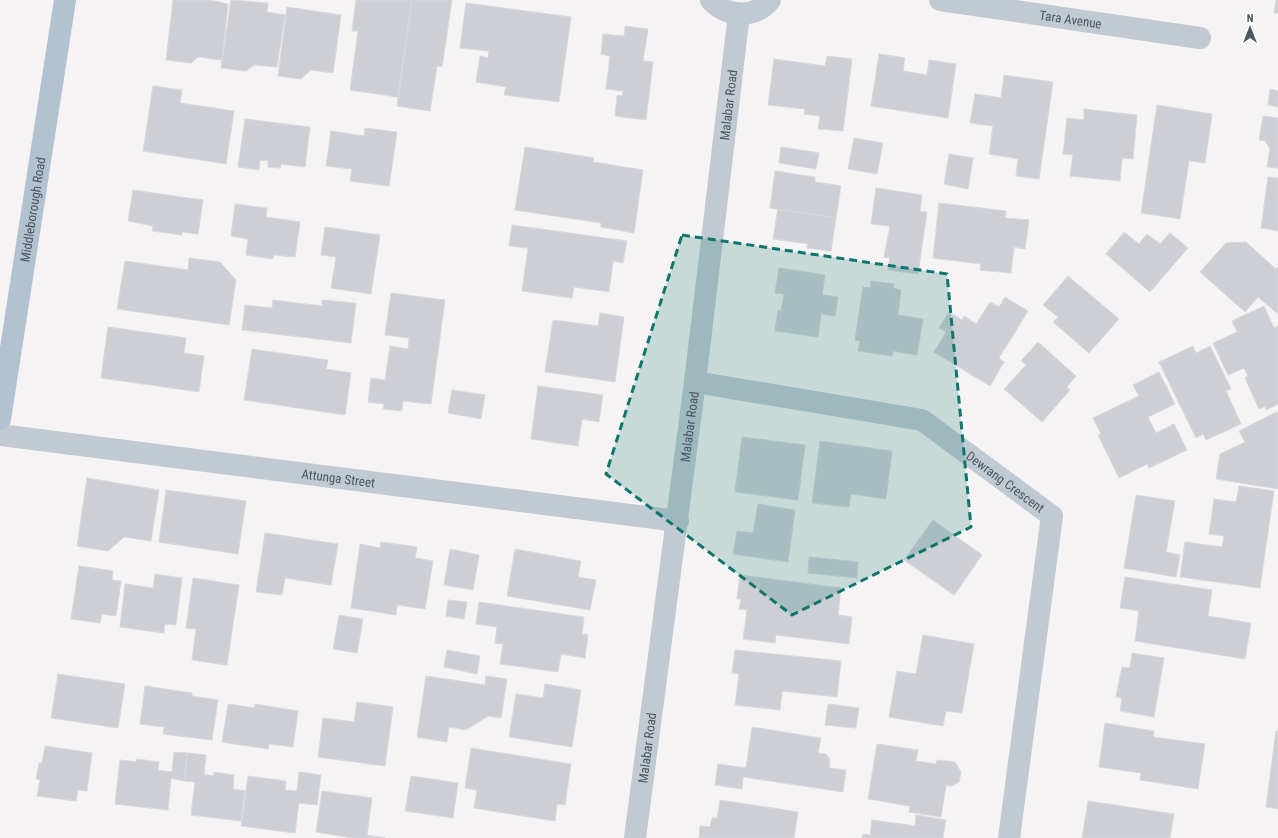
<svg xmlns="http://www.w3.org/2000/svg" width="1278" height="838" viewBox="0 0 1278 838" font-family="'Roboto Condensed',sans-serif">
	<style>
		.building { fill: #cdcfd5; stroke: #d7d9de }
		.lines { fill: none; stroke-linecap: round; stroke-linejoin: round }
		.minor { stroke: #c1cad2; stroke-width: 22 }
		.primary { stroke: #b3c2d1; stroke-width: 22 }
		.marked { fill: #0f766e; fill-opacity: 0.2; stroke: #0f766e; stroke-width: 3; stroke-dasharray: 8 5; stroke-linejoin: round }
		.labels { text-anchor: middle; stroke-width: 3; stroke-linejoin: round; paint-order: stroke }
		.street-label { font-size: 13px; fill: #4a5661; stroke: #fff }
	</style>
	<rect width="100%" height="100%" fill="#f5f3f3"/>
	<!-- building -->
	<g class="building">
		<polygon points="173,0 210,0 228,4 222,60 198,57 191,63 166,60"/>
		<polygon points="231,0 268,3 267,12 285,15 277,67 254,65 246,71 221,68"/>
		<polygon points="356,0 412,0 398,97 350,90 358,31 352,31"/>
		<polygon points="412,0 452,0 442,67 437,66 430,111 397,106"/>
		<polygon points="1276,0 1278,0 1278,13 1274,13"/>
		<polygon points="466,3 571,17 559,102 504,95 506,87 476,82 480,56 488,58 489,51 460,48"/>
		<polygon points="287,7 341,15 333,73 311,70 301,79 278,76"/>
		<polygon points="625,26 648,29 643,61 653,62 646,120 615,116 617,95 622,96 623,91 606,89 610,56 601,54 603,34 624,36"/>
		<polygon points="879,54 905,58 903,71 927,75 929,60 956,64 948,118 871,106"/>
		<polygon points="827,56 852,59 843,131 818,129 820,116 804,114 805,109 768,105 774,59 825,66"/>
		<polygon points="1004,75 1053,82 1039,179 1016,176 1018,159 989,154 993,126 970,123 975,94 1001,98"/>
		<polygon points="153,86 182,90 180,103 234,111 226,164 143,151"/>
		<polygon points="1270,89 1278,91 1278,107 1268,105"/>
		<polygon points="1157,105 1212,114 1205,163 1189,161 1180,219 1141,213"/>
		<polygon points="1084,109 1137,115 1133,159 1122,158 1120,181 1070,176 1073,155 1063,154 1067,118 1084,120"/>
		<polygon points="1263,116 1278,118 1278,168 1267,167 1270,149 1265,141 1259,140"/>
		<polygon points="245,119 310,127 305,167 281,164 280,168 268,167 268,161 260,160 259,170 238,167"/>
		<polygon points="365,128 397,132 389,186 350,181 352,169 326,166 331,131 364,136"/>
		<polygon points="854,138 883,143 877,174 848,169"/>
		<polygon points="525,147 594,158 593,162 643,170 634,233 601,227 601,223 515,210"/>
		<polygon points="781,147 819,153 816,169 779,163"/>
		<polygon points="949,154 973,158 968,189 944,184"/>
		<polygon points="775,171 815,177 815,182 841,186 836,218 770,208"/>
		<polygon points="1268,177 1278,178 1278,231 1261,228"/>
		<polygon points="876,188 922,195 920,211 927,212 918,274 888,270 890,258 884,257 890,226 871,224"/>
		<polygon points="133,190 203,200 198,234 182,232 182,235 152,231 153,226 128,221"/>
		<polygon points="939,203 1006,211 1005,218 1029,220 1025,249 1014,247 1011,273 980,270 981,264 933,258"/>
		<polygon points="235,204 267,208 266,217 300,222 295,257 274,255 273,259 246,255 248,239 231,236"/>
		<polygon points="778,209 836,218 831,251 807,248 808,244 773,239"/>
		<polygon points="512,225 627,241 623,263 613,261 609,292 574,287 572,298 522,291 528,248 509,246"/>
		<polygon points="325,227 380,235 371,294 331,288 336,257 321,255"/>
		<polygon points="1124,232 1139,244 1147,234 1160,244 1170,233 1188,248 1150,292 1106,254"/>
		<polygon points="1246,242 1276,269 1278,267 1278,314 1258,297 1245,312 1200,272 1226,243"/>
		<polygon points="189,258 220,262 236,280 229,325 117,309 125,261 188,270"/>
		<polygon points="779,268 825,275 822,295 838,297 835,316 821,314 818,337 775,331 778,310 781,311 784,294 775,293"/>
		<polygon points="1068,276 1119,319 1089,353 1053,322 1058,317 1043,305"/>
		<polygon points="871,281 894,284 893,288 901,290 898,315 923,319 917,355 893,351 892,356 858,351 860,341 855,340 863,287 870,288"/>
		<polygon points="391,293 445,300 431,404 403,401 402,411 383,409 384,404 368,402 371,378 385,380 390,346 408,349 409,338 385,335"/>
		<polygon points="1005,297 1028,311 999,358 1004,362 990,386 934,352 946,332 939,328 949,312 962,320 964,316 976,324 990,302 999,307"/>
		<polygon points="273,300 322,306 322,300 356,303 351,343 242,330 245,305 272,308"/>
		<polygon points="1264,306 1274,328 1278,326 1278,404 1266,410 1265,406 1259,409 1245,378 1248,376 1244,368 1228,375 1213,343 1237,332 1232,321"/>
		<polygon points="600,313 624,317 615,382 545,372 553,320 598,326"/>
		<polygon points="108,327 186,338 184,353 204,356 199,392 101,378"/>
		<polygon points="1038,342 1076,376 1067,387 1070,390 1042,422 1004,389 1026,365 1021,361"/>
		<polygon points="1193,346 1196,353 1210,346 1231,389 1226,391 1241,424 1206,440 1203,434 1196,438 1159,362"/>
		<polygon points="252,349 328,360 326,369 351,373 345,415 244,400"/>
		<polygon points="1159,372 1175,404 1148,417 1156,433 1174,424 1187,450 1149,468 1147,464 1119,478 1098,435 1101,434 1093,418 1139,396 1133,385"/>
		<polygon points="538,386 603,395 599,422 582,419 578,446 531,439"/>
		<polygon points="452,390 485,395 481,419 448,413"/>
		<polygon points="1276,412 1278,413 1278,489 1216,479 1220,454 1245,442 1239,431"/>
		<polygon points="742,437 805,445 798,500 735,492"/>
		<polygon points="820,441 892,451 886,499 851,494 849,507 812,503"/>
		<polygon points="87,478 159,490 151,541 124,537 108,551 77,546"/>
		<polygon points="1239,486 1274,491 1260,588 1180,577 1185,542 1222,547 1224,536 1209,534 1214,499 1236,502"/>
		<polygon points="166,490 246,501 238,554 159,542"/>
		<polygon points="1136,495 1175,501 1166,552 1180,555 1176,577 1124,568"/>
		<polygon points="758,504 795,510 788,562 733,554 737,531 753,533"/>
		<polygon points="933,520 982,555 954,595 904,560"/>
		<polygon points="265,533 338,544 331,585 285,578 282,595 256,592"/>
		<polygon points="381,542 417,547 415,558 433,561 425,609 397,605 396,615 351,608 360,544 380,548"/>
		<polygon points="450,549 479,555 473,590 444,585"/>
		<polygon points="515,549 581,561 578,577 596,580 590,610 507,596"/>
		<polygon points="809,557 858,562 857,578 808,573"/>
		<polygon points="79,566 113,571 112,580 121,581 116,616 102,614 100,623 71,619"/>
		<polygon points="155,574 182,578 176,625 165,624 164,633 120,627 125,584 153,588"/>
		<polygon points="740,575 841,588 838,615 852,617 849,644 776,635 775,643 743,639 747,610 739,609 741,599 737,599"/>
		<polygon points="1125,577 1212,590 1208,616 1251,623 1245,659 1135,641 1139,611 1120,608"/>
		<polygon points="193,578 239,585 227,665 192,660 196,629 186,628"/>
		<polygon points="448,600 467,602 464,619 446,616"/>
		<polygon points="479,602 584,617 582,634 588,635 585,658 561,654 558,672 500,664 503,644 495,643 497,627 476,624"/>
		<polygon points="339,615 363,619 357,653 333,649"/>
		<polygon points="923,635 974,644 962,713 946,711 943,726 889,717 897,671 916,674"/>
		<polygon points="447,650 480,656 477,674 444,667"/>
		<polygon points="735,650 841,661 837,697 782,691 780,710 735,705 739,674 732,673"/>
		<polygon points="1132,653 1164,658 1154,717 1120,711 1122,698 1116,697 1122,667 1130,668"/>
		<polygon points="58,674 125,684 118,728 51,718"/>
		<polygon points="426,676 485,685 486,676 507,679 501,718 488,716 466,730 449,727 447,742 417,737"/>
		<polygon points="545,684 581,690 572,747 509,737 516,694 543,698"/>
		<polygon points="145,686 192,693 192,696 218,700 212,740 163,734 164,727 140,724"/>
		<polygon points="357,702 393,707 385,766 318,757 323,718 354,722"/>
		<polygon points="228,704 254,708 255,704 298,711 293,747 269,744 268,749 222,742"/>
		<polygon points="828,704 859,708 856,728 825,725"/>
		<polygon points="1105,723 1154,731 1153,737 1205,744 1198,789 1140,780 1141,773 1099,767"/>
		<polygon points="752,727 821,738 818,753 826,754 830,760 829,768 846,770 843,792 743,777 742,789 715,785 718,764 746,768"/>
		<polygon points="1276,731 1278,731 1278,809 1266,807"/>
		<polygon points="877,744 918,750 916,761 936,764 937,760 955,762 961,772 959,782 952,786 946,785 941,817 909,812 910,806 868,799"/>
		<polygon points="45,746 92,753 87,791 78,790 76,801 37,796 40,780 36,779 39,763 42,763"/>
		<polygon points="471,748 571,764 565,805 557,804 555,821 474,808 477,790 465,788"/>
		<polygon points="174,752 187,753 184,781 171,778 168,810 115,804 120,760 136,762 137,759 159,762 158,770 172,772"/>
		<polygon points="187,753 206,755 204,774 213,776 214,772 234,775 233,789 245,791 241,821 191,815 195,782 184,781"/>
		<polygon points="299,772 321,775 317,805 299,803 295,833 241,826 248,776 286,781 285,790 297,791"/>
		<polygon points="411,776 458,783 453,818 405,811"/>
		<polygon points="322,791 372,798 367,835 386,838 353,838 316,832"/>
		<polygon points="720,800 798,812 794,838 699,838 700,826 710,827 712,818 717,818"/>
		<polygon points="1088,801 1174,814 1170,838 1082,838"/>
		<polygon points="916,815 946,820 943,838 862,838 863,834 870,835 872,820 915,826"/>
	</g>
	<g class="lines">
		<!-- minor -->
		<g class="minor">
			<path d="M711,0C726,17 755,19 770,0"/>
			<path id="s1" d="M940,0L1200,38"/>
			<path id="s2" d="M695,382L922,420L1052,516L1009,838"/>
			<path id="s3" d="M0,435L678,521"/>
			<path id="s4" d="M635,838L695,382L739,14"/>
		</g>
		<!-- primary -->
		<path class="primary" id="s5" d="M0,419L65,0"/>
	</g>
	<!-- marked area -->
	<path class="marked" d="M682,235L947,274L971,527L792,615L606,474Z"/>
	<g class="labels">
		<!-- street labels -->
		<g class="street-label">
			<text dy="5" stroke="none"><textPath href="#s1" startOffset="132">Tara Avenue</textPath></text>
			<text dy="5" stroke="none"><textPath href="#s4" startOffset="739">Malabar Road</textPath></text>
			<text dy="5" stroke="none"><textPath href="#s5" startOffset="212">Middleborough Road</textPath></text>
			<text dy="5" stroke="none"><textPath href="#s4" startOffset="415">Malabar Road</textPath></text>
			<text dy="5" stroke="none"><textPath href="#s3" startOffset="341">Attunga Street</textPath></text>
			<text dy="5" stroke="none"><textPath href="#s2" startOffset="334">Dewrang Crescent</textPath></text>
			<text dy="5" stroke="none"><textPath href="#s4" startOffset="91">Malabar Road</textPath></text>
		</g>
	</g>
	<!-- north arrow -->
	<g transform="translate(1250 28)" stroke="#ffffff" stroke-width="3" paint-order="stroke">
	<path d="M0-3L7 15L0 10L-7 15Z" fill="#4a5661"/>
	<text y="-6" font-size="11" font-weight="bold" text-anchor="middle" fill="#4a5661">N</text>
	</g>
</svg>
